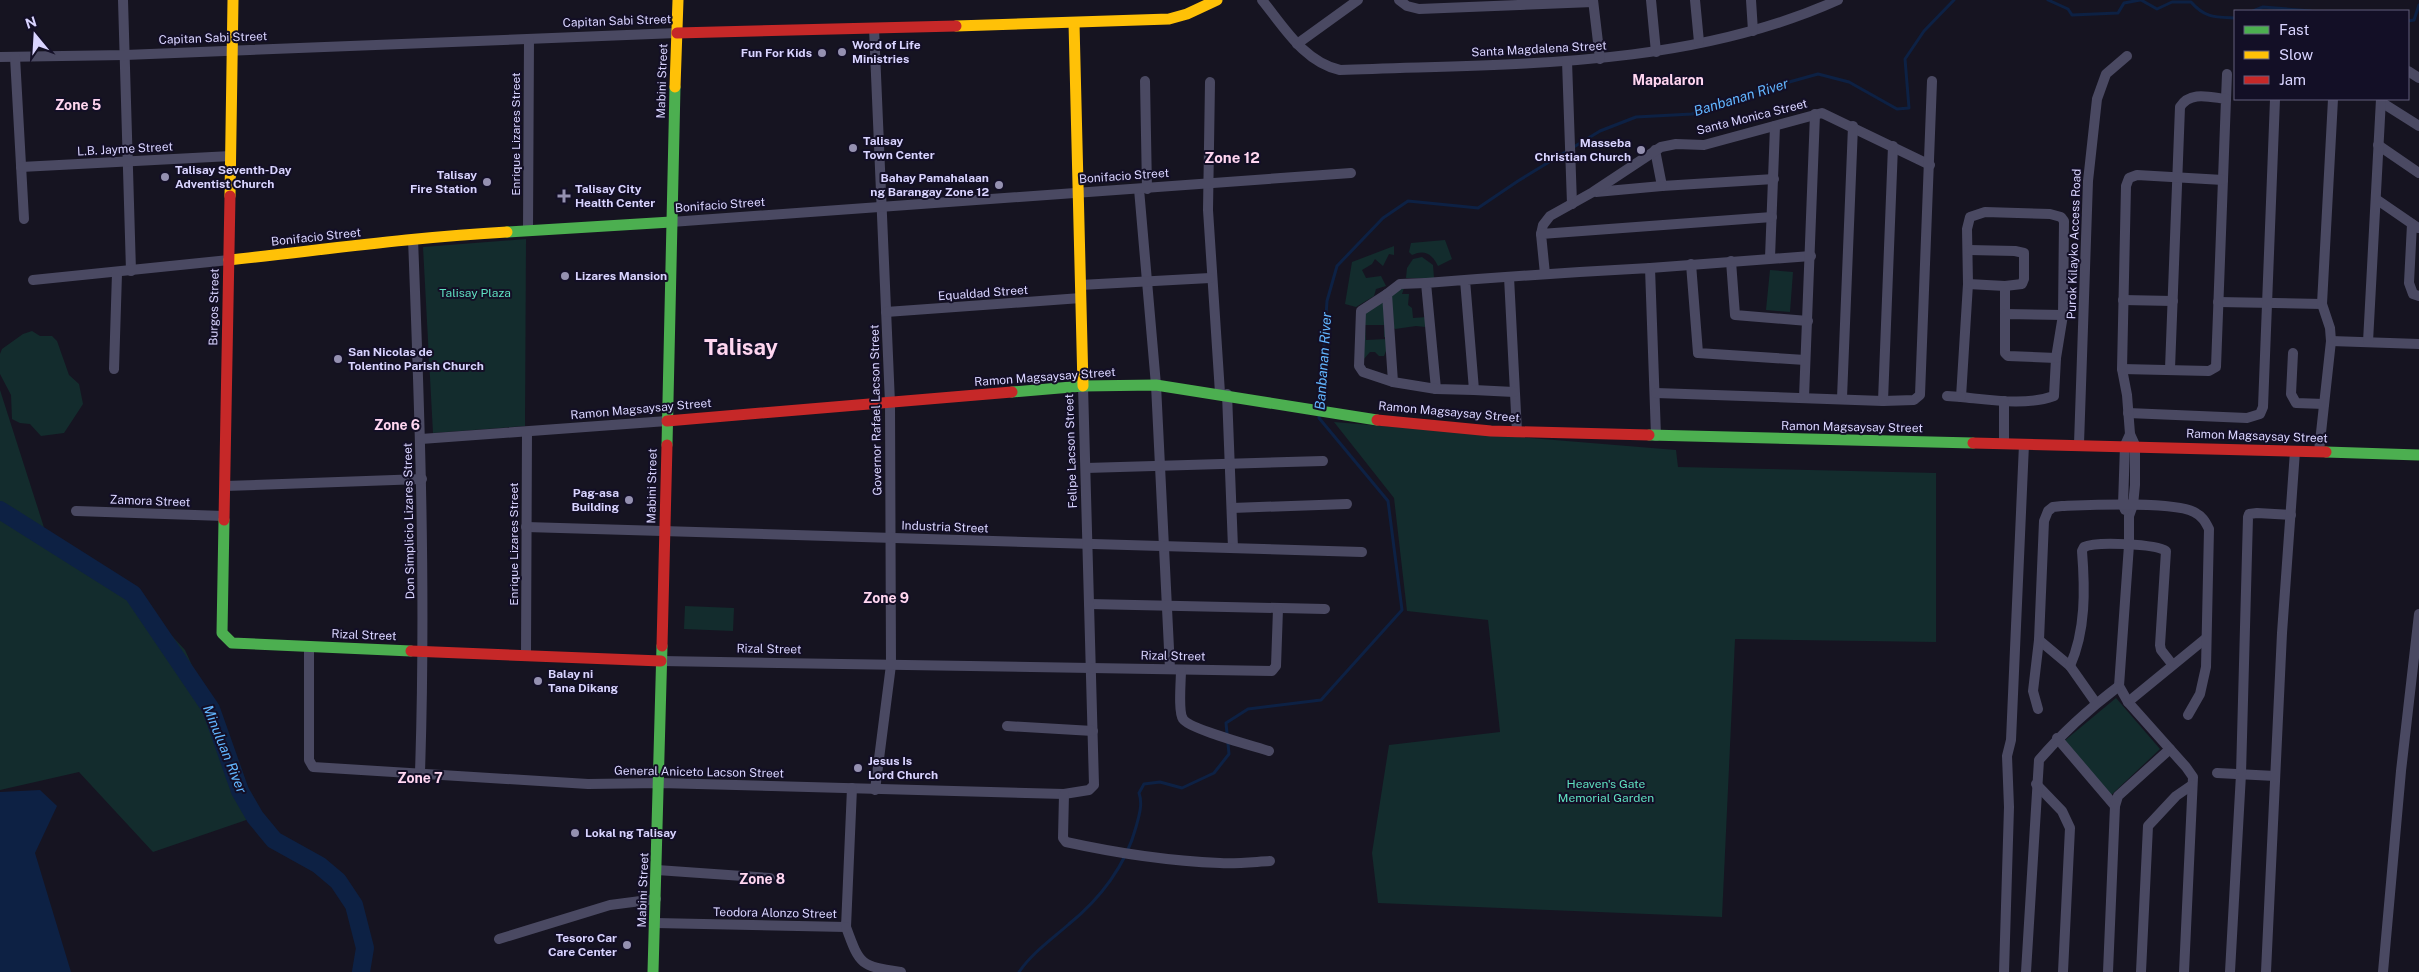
<svg xmlns="http://www.w3.org/2000/svg" width="2419" height="972" viewBox="0 0 2419 972" font-family="'Public Sans',sans-serif">
	<style>
		.green { fill: #132c2d }
		.water { fill: #0d2144 }
		.lines { fill: none; stroke-linecap: round; stroke-linejoin: round }
		.stream { stroke: #0d2144; stroke-width: 3 }
		.river { stroke: #0d2144; stroke-width: 18 }
		.street { stroke: #4a4962; stroke-width: 10 }
		.fast { stroke: #4caf50; stroke-width: 11 }
		.slow { stroke: #ffc107; stroke-width: 11 }
		.jam { stroke: #c62828; stroke-width: 11 }
		.poi-dot { fill: #9591b1; stroke: #130f26; stroke-width: 2 }
		.labels { text-anchor: middle; stroke-width: 4; stroke-linejoin: round; paint-order: stroke }
		.street-label { font-size: 12px; fill: #d9d4ff; stroke: #130f26 }
		.poi-label { font-size: 12px; font-weight: bold; fill: #d9d4ff; stroke: #130f26; text-anchor: start }
		.park-label { font-size: 12px; fill: #5fe0c0; stroke: #130f26 }
		.neighbourhood-label { font-size: 14px; font-weight: bold; fill: #ffd6f0; stroke: #130f26 }
		.water-label { font-size: 14px; font-style: italic; fill: #62b6ff; stroke: #130f26 }
		.quarter-label { font-size: 15px; font-weight: bold; fill: #ffd6f0; stroke: #130f26 }
		.town-label { font-size: 22px; font-weight: bold; fill: #ffd6f0; stroke: #130f26 }
	</style>
	<rect width="100%" height="100%" fill="#161421"/>
	<!-- green -->
	<g class="green">
		<polygon points="526,239 525,426 433,433 423,247"/>
		<path d="M1445,240L1452,259L1438,266C1432,254 1425,249 1412,255L1409,252L1411,243Z"/>
		<polygon points="1394,246 1394,255 1389,254 1383,266 1375,259 1372,264 1362,270 1366,278 1381,276 1386,286 1376,289 1374,296 1356,307 1345,304 1352,262"/>
		<polygon points="1422,257 1433,265 1434,278 1406,278 1407,268 1413,259"/>
		<polygon points="1770,270 1793,272 1790,312 1766,310"/>
		<polygon points="1398,287 1404,288 1402,294 1409,294 1408,305 1412,308 1413,318 1427,317 1426,327 1416,326 1395,329 1391,325 1389,294"/>
		<polygon points="1385,301 1388,338 1384,337 1384,325 1365,325 1366,340 1387,339 1386,351 1384,356 1379,356 1375,352 1370,352 1363,360 1362,311"/>
		<polygon points="32,331 40,336 52,336 57,341 69,375 79,384 83,404 64,433 41,436 30,424 20,423 12,419 11,395 0,374 0,354 2,349 23,334"/>
		<polygon points="0,390 48,540 133,594 185,650 219,725 255,817 153,852 79,772 0,790"/>
		<polygon points="1334,422 1676,450 1678,467 1936,473 1936,642 1735,639 1722,917 1378,903 1372,853 1389,745 1500,732 1488,620 1407,611 1394,498"/>
		<polygon points="685,606 734,608 733,631 684,629"/>
		<polygon points="2116,698 2160,749 2109,797 2063,742"/>
	</g>
	<!-- water -->
	<polygon class="water" points="40,790 57,806 35,853 71,972 0,972 0,792"/>
	<g class="lines">
		<!-- stream -->
		<g class="stream">
			<polyline points="2048,0 2068,9 2072,15 2118,13 2124,3 2140,0"/>
			<path d="M2141,0L2157,9L2172,2H2191C2205,18 2215,17 2235,18"/>
			<polyline points="2253,11 2263,7 2311,11"/>
			<polyline points="2408,21 2414,20 2419,5"/>
			<polyline points="1320,406 1327,301 1337,266 1383,218 1408,201 1478,208 1518,181 1600,131 1636,117 1692,114 1728,99 1818,74 1849,82 1897,109 1909,108 1905,59 1924,31 1954,0"/>
			<path d="M1019,972C1032,953 1052,939 1069,924C1100,899 1126,865 1136,827C1139,816 1143,804 1139,793L1144,784L1160,782L1182,788L1214,773L1229,754L1226,723L1248,709L1321,700L1402,610L1388,501L1319,418V415"/>
		</g>
		<!-- river -->
		<polyline class="river" points="0,510 133,594 211,709 240,791 255,817 274,840 319,865 338,881 354,905 365,948 361,972"/>
		<!-- street -->
		<g class="street">
			<polyline points="123,0 131,271"/>
			<path d="M1262,0C1284,27 1304,62 1340,70C1507,63 1682,70 1838,0"/>
			<polyline points="1399,0 1407,6 1419,9 1593,2"/>
			<polyline points="1593,0 1600,59"/>
			<polyline points="1651,0 1656,52"/>
			<polyline points="1695,0 1699,42"/>
			<polyline points="1751,0 1753,31"/>
			<polyline points="874,28 890,403 891,665 875,790"/>
			<polyline points="1297,44 1358,0"/>
			<polyline points="0,57 125,55 677,33"/>
			<polyline points="15,57 24,219"/>
			<polyline points="1567,61 1572,204"/>
			<polyline points="2408,71 2419,78"/>
			<polyline points="1145,81 1147,189"/>
			<polyline points="1210,82 1208,210 1220,393"/>
			<polyline points="2226,99 2227,74"/>
			<polyline points="2381,102 2419,126"/>
			<polyline points="2378,145 2419,173"/>
			<polyline points="1655,150 1662,186 1774,179"/>
			<polyline points="21,167 231,156"/>
			<polyline points="1139,189 1156,385 1170,669"/>
			<polyline points="1596,192 1662,186"/>
			<polyline points="2376,199 2418,228"/>
			<path d="M1985,212L2050,214L2061,217L2064,221L2063,315L2056,358L2054,396C2026,406 1991,400 1961,397L1968,284L1967,229L1970,217Z"/>
			<polyline points="671,222 1351,173"/>
			<polyline points="2412,224 2409,283 2413,294 2419,296"/>
			<polyline points="528,229 529,39"/>
			<polyline points="1541,234 1543,225 1550,216 1593,192 1661,147 1676,144 1704,145 1822,113 1930,165"/>
			<path d="M413,239C420,417 426,594 420,772"/>
			<polyline points="1969,250 2015,251 2024,253 2024,279 2022,284 2005,286"/>
			<polyline points="1770,258 1775,126"/>
			<polyline points="1731,261 1735,315 1808,321"/>
			<polyline points="1691,264 1698,353 1805,360"/>
			<polyline points="1650,268 1811,256"/>
			<polyline points="1545,274 1541,234 1772,217"/>
			<polyline points="1509,277 1517,432"/>
			<polyline points="33,280 229,260"/>
			<path d="M1465,280L1474,390L1436,389L1426,283C1500,277 1575,272 1650,268L1656,436"/>
			<polyline points="1426,283 1400,284 1387,294 1393,382 1436,389"/>
			<polyline points="1968,284 2005,286 2005,314"/>
			<polyline points="1080,285 1210,278"/>
			<polyline points="1387,294 1361,311 1359,366 1363,372 1393,382"/>
			<polyline points="2123,300 2173,301"/>
			<polyline points="2218,302 2322,304"/>
			<polyline points="886,312 1081,298"/>
			<polyline points="2331,341 2419,344"/>
			<polyline points="2368,342 2381,99"/>
			<polyline points="2293,353 2291,394 2296,403 2324,404"/>
			<polyline points="2056,358 2008,356 2005,353 2005,314 2063,315"/>
			<polyline points="114,369 117,273"/>
			<path d="M2122,369L2209,371L2216,367L2226,99C2209,97 2190,91 2180,107L2170,369"/>
			<polyline points="1474,390 1514,392"/>
			<polyline points="1656,393 1883,401 1914,400 1920,395 1932,81"/>
			<polyline points="1227,394 1233,548"/>
			<polyline points="1947,396 1961,397"/>
			<polyline points="1804,398 1815,114"/>
			<polyline points="1842,398 1853,126"/>
			<polyline points="1883,401 1893,146"/>
			<polyline points="2128,413 2247,418 2260,414 2263,407 2275,99"/>
			<polyline points="2130,434 2135,445 2135,485 2133,505 2129,516 2129,545 2119,686 2128,702 2186,767 2193,777 2184,972"/>
			<polyline points="421,439 667,421"/>
			<polyline points="2004,444 2004,401"/>
			<polyline points="2079,444 2088,181 2097,99 2106,74 2127,56"/>
			<polyline points="2319,451 2331,341 2330,328 2322,304 2333,99"/>
			<polyline points="1086,468 1323,461"/>
			<polyline points="225,486 422,479"/>
			<polyline points="1232,508 1347,504"/>
			<polyline points="2125,510 2123,505 2125,445 2130,434 2127,395 2122,369 2126,186 2129,178 2137,175 2223,180"/>
			<polyline points="76,511 224,516"/>
			<polyline points="526,527 1362,552"/>
			<polyline points="1089,604 1325,609"/>
			<polyline points="2039,640 2070,666 2096,703"/>
			<polyline points="309,646 309,760 313,767 588,784 660,783 1064,794 1089,790 1094,785 1083,386"/>
			<polyline points="526,655 527,432"/>
			<polyline points="661,661 1272,671 1276,666 1278,609"/>
			<path d="M2070,666C2086,630 2085,589 2082,551L2084,547C2096,541 2156,544 2166,551L2160,645L2161,650L2172,664"/>
			<path d="M1181,670C1181,680 1178,712 1183,719C1189,729 1254,746 1269,751"/>
			<polyline points="2128,702 2205,639"/>
			<path d="M2038,709L2033,691L2039,640L2044,521L2048,511L2053,507L2062,506C2089,505 2172,501 2194,512C2202,516 2205,521 2209,529L2206,667L2200,694L2188,715"/>
			<polyline points="1007,726 1093,731"/>
			<polyline points="2057,738 2115,806"/>
			<polyline points="2217,773 2275,776"/>
			<polyline points="2036,784 2062,811 2070,828 2063,972"/>
			<path d="M1064,794L1063,838L1066,842C1116,853 1169,861 1220,863C1236,864 1253,862 1270,861"/>
			<polyline points="657,870 770,878"/>
			<polyline points="655,923 846,927 852,788"/>
			<path d="M846,927C860,966 861,966 901,972"/>
			<polyline points="499,939 610,905 656,899"/>
			<polyline points="2004,972 2009,807 2007,756 2011,740 2024,444"/>
			<path d="M2026,972L2039,760C2063,732 2090,708 2119,686"/>
			<polyline points="2108,972 2115,806 2118,796 2170,749"/>
			<polyline points="2141,972 2148,826 2176,796 2192,785"/>
			<polyline points="2230,972 2241,774 2248,517 2249,514 2257,513 2291,515"/>
			<polyline points="2266,972 2282,633 2295,451"/>
			<polyline points="2383,972 2401,771 2419,614"/>
		</g>
		<!-- fast -->
		<g class="fast">
			<polyline points="507,232 671,222"/>
			<polyline points="1012,392 1083,386 1156,385 1377,420"/>
			<polyline points="1649,435 1973,443"/>
			<polyline points="667,445 675,87"/>
			<polyline points="2326,452 2419,455"/>
			<polyline points="224,520 222,633 232,643 411,651"/>
			<polyline points="653,972 662,646"/>
		</g>
		<!-- slow -->
		<g class="slow">
			<polyline points="1074,23 1083,386"/>
			<polyline points="956,26 1169,19 1187,14 1217,0"/>
			<polyline points="675,87 678,0"/>
			<polyline points="230,196 233,0"/>
			<path d="M229,260C322,250 414,237 507,232"/>
		</g>
		<!-- jam -->
		<g class="jam">
			<polyline points="677,33 956,26"/>
			<polyline points="1377,420 1491,431 1649,435"/>
			<polyline points="667,421 1012,392"/>
			<polyline points="1973,443 2326,452"/>
			<polyline points="224,520 230,196"/>
			<polyline points="662,646 667,445"/>
			<polyline points="411,651 661,661"/>
		</g>
	</g>
	<!-- markers -->
	<g class="poi-dot">
		<circle cx="842" cy="52" r="5"/>
		<circle cx="822" cy="53" r="5"/>
		<circle cx="853" cy="148" r="5"/>
		<circle cx="1641" cy="150" r="5"/>
		<circle cx="165" cy="177" r="5"/>
		<circle cx="487" cy="182" r="5"/>
		<circle cx="999" cy="185" r="5"/>
		<path d="M561.5 188.5h5v5h5v5h-5v5h-5v-5h-5v-5h5z"/>
		<circle cx="565" cy="276" r="5"/>
		<circle cx="338" cy="359" r="5"/>
		<circle cx="629" cy="500" r="5"/>
		<circle cx="538" cy="681" r="5"/>
		<circle cx="858" cy="768" r="5"/>
		<circle cx="575" cy="833" r="5"/>
		<circle cx="627" cy="945" r="5"/>
	</g>
	<g class="labels">
		<!-- street labels -->
		<g class="street-label">
			<text transform="translate(617 21) rotate(-2)" y="4">Capitan Sabi Street</text>
			<text transform="translate(213 38) rotate(-2)" y="4">Capitan Sabi Street</text>
			<text transform="translate(1539 49) rotate(-3)" y="4">Santa Magdalena Street</text>
			<text transform="translate(662 81) rotate(-88)" y="4">Mabini Street</text>
			<text transform="translate(1752 117) rotate(-14)" y="4">Santa Monica Street</text>
			<text transform="translate(516 134) rotate(-90)" y="4">Enrique Lizares Street</text>
			<text transform="translate(125 149) rotate(-3)" y="4">L.B. Jayme Street</text>
			<text transform="translate(1124 176) rotate(-4)" y="4">Bonifacio Street</text>
			<text transform="translate(720 205) rotate(-4)" y="4">Bonifacio Street</text>
			<text transform="translate(316 237) rotate(-6)" y="4">Bonifacio Street</text>
			<text transform="translate(2074 244) rotate(-88)" y="4">Purok Kilayko Access Road</text>
			<text transform="translate(983 293) rotate(-4)" y="4">Equaldad Street</text>
			<text transform="translate(214 307) rotate(-89)" y="4">Burgos Street</text>
			<text transform="translate(1045 377) rotate(-4)" y="4">Ramon Magsaysay Street</text>
			<text transform="translate(641 409) rotate(-5)" y="4">Ramon Magsaysay Street</text>
			<text transform="translate(876 410) rotate(-91)" y="4">Governor Rafael Lacson Street</text>
			<text transform="translate(1449 412) rotate(5)" y="4">Ramon Magsaysay Street</text>
			<text transform="translate(1852 427) rotate(1)" y="4">Ramon Magsaysay Street</text>
			<text transform="translate(2257 436) rotate(2)" y="4">Ramon Magsaysay Street</text>
			<text transform="translate(1071 451) rotate(-92)" y="4">Felipe Lacson Street</text>
			<text transform="translate(652 486) rotate(-89)" y="4">Mabini Street</text>
			<text transform="translate(150 501) rotate(2)" y="4">Zamora Street</text>
			<text transform="translate(409 521) rotate(-91)" y="4">Don Simplicio Lizares Street</text>
			<text transform="translate(945 527) rotate(2)" y="4">Industria Street</text>
			<text transform="translate(514 544) rotate(-90)" y="4">Enrique Lizares Street</text>
			<text transform="translate(364 635) rotate(2)" y="4">Rizal Street</text>
			<text transform="translate(769 649) rotate(1)" y="4">Rizal Street</text>
			<text transform="translate(1173 656) rotate(1)" y="4">Rizal Street</text>
			<text transform="translate(699 772) rotate(1)" y="4">General Aniceto Lacson Street</text>
			<text transform="translate(643 890) rotate(-88)" y="4">Mabini Street</text>
			<text transform="translate(775 913) rotate(1)" y="4">Teodora Alonzo Street</text>
		</g>
		<!-- poi labels -->
		<g class="poi-label">
			<text x="852" y="49">Word of Life<tspan x="852" dy="14">Ministries</tspan></text>
			<text x="812" y="57" text-anchor="end">Fun For Kids</text>
			<text x="863" y="145">Talisay<tspan x="863" dy="14">Town Center</tspan></text>
			<text x="1631" y="147" text-anchor="end">Masseba<tspan x="1631" dy="14">Christian Church</tspan></text>
			<text x="175" y="174">Talisay Seventh-Day<tspan x="175" dy="14">Adventist Church</tspan></text>
			<text x="477" y="179" text-anchor="end">Talisay<tspan x="477" dy="14">Fire Station</tspan></text>
			<text x="989" y="182" text-anchor="end">Bahay Pamahalaan<tspan x="989" dy="14">ng Barangay Zone 12</tspan></text>
			<text x="575" y="193">Talisay City<tspan x="575" dy="14">Health Center</tspan></text>
			<text x="575" y="280">Lizares Mansion</text>
			<text x="348" y="356">San Nicolas de<tspan x="348" dy="14">Tolentino Parish Church</tspan></text>
			<text x="619" y="497" text-anchor="end">Pag-asa<tspan x="619" dy="14">Building</tspan></text>
			<text x="548" y="678">Balay ni<tspan x="548" dy="14">Tana Dikang</tspan></text>
			<text x="868" y="765">Jesus Is<tspan x="868" dy="14">Lord Church</tspan></text>
			<text x="585" y="837">Lokal ng Talisay</text>
			<text x="617" y="942" text-anchor="end">Tesoro Car<tspan x="617" dy="14">Care Center</tspan></text>
		</g>
		<!-- park labels -->
		<g class="park-label">
			<text x="475" y="297">Talisay Plaza</text>
			<text x="1606" y="788">Heaven's Gate<tspan x="1606" dy="14">Memorial Garden</tspan></text>
		</g>
		<!-- neighbourhood labels -->
		<g class="neighbourhood-label">
			<text x="1668" y="85">Mapalaron</text>
			<text x="78" y="110">Zone 5</text>
			<text x="397" y="430">Zone 6</text>
			<text x="886" y="603">Zone 9</text>
			<text x="420" y="783">Zone 7</text>
			<text x="762" y="884">Zone 8</text>
		</g>
		<!-- water labels -->
		<g class="water-label">
			<text transform="translate(1741 97) rotate(-17)" y="5">Banbanan River</text>
			<text transform="translate(1323 361) rotate(-86)" y="5">Banbanan River</text>
			<text transform="translate(225 749) rotate(68)" y="5">Minuluan River</text>
		</g>
		<!-- quarter labels -->
		<g class="quarter-label">
			<text x="1232" y="163">Zone 12</text>
		</g>
		<!-- town labels -->
		<g class="town-label">
			<text x="741" y="355">Talisay</text>
		</g>
	</g>
	<!-- legend -->
	<rect x="2234" y="10" width="175" height="90" fill="#130f26" stroke="#625e7d"/>
	<rect x="2244" y="26" width="25" height="8" fill="#4caf50" stroke="#625e7d"/>
	<text x="2279" y="35" font-size="15" fill="#d9d4ff">Fast</text>
	<rect x="2244" y="51" width="25" height="8" fill="#ffc107" stroke="#625e7d"/>
	<text x="2279" y="60" font-size="15" fill="#d9d4ff">Slow</text>
	<rect x="2244" y="76" width="25" height="8" fill="#c62828" stroke="#625e7d"/>
	<text x="2279" y="85" font-size="15" fill="#d9d4ff">Jam</text>
	<!-- north arrow -->
	<g transform="translate(35 35) rotate(342)" stroke="#130f26" stroke-width="4" paint-order="stroke">
	<path d="M0-4L9 19L0 12L-9 19Z" fill="#d9d4ff"/>
	<text y="-8" font-size="14" font-weight="bold" text-anchor="middle" fill="#d9d4ff">N</text>
	</g>
</svg>
